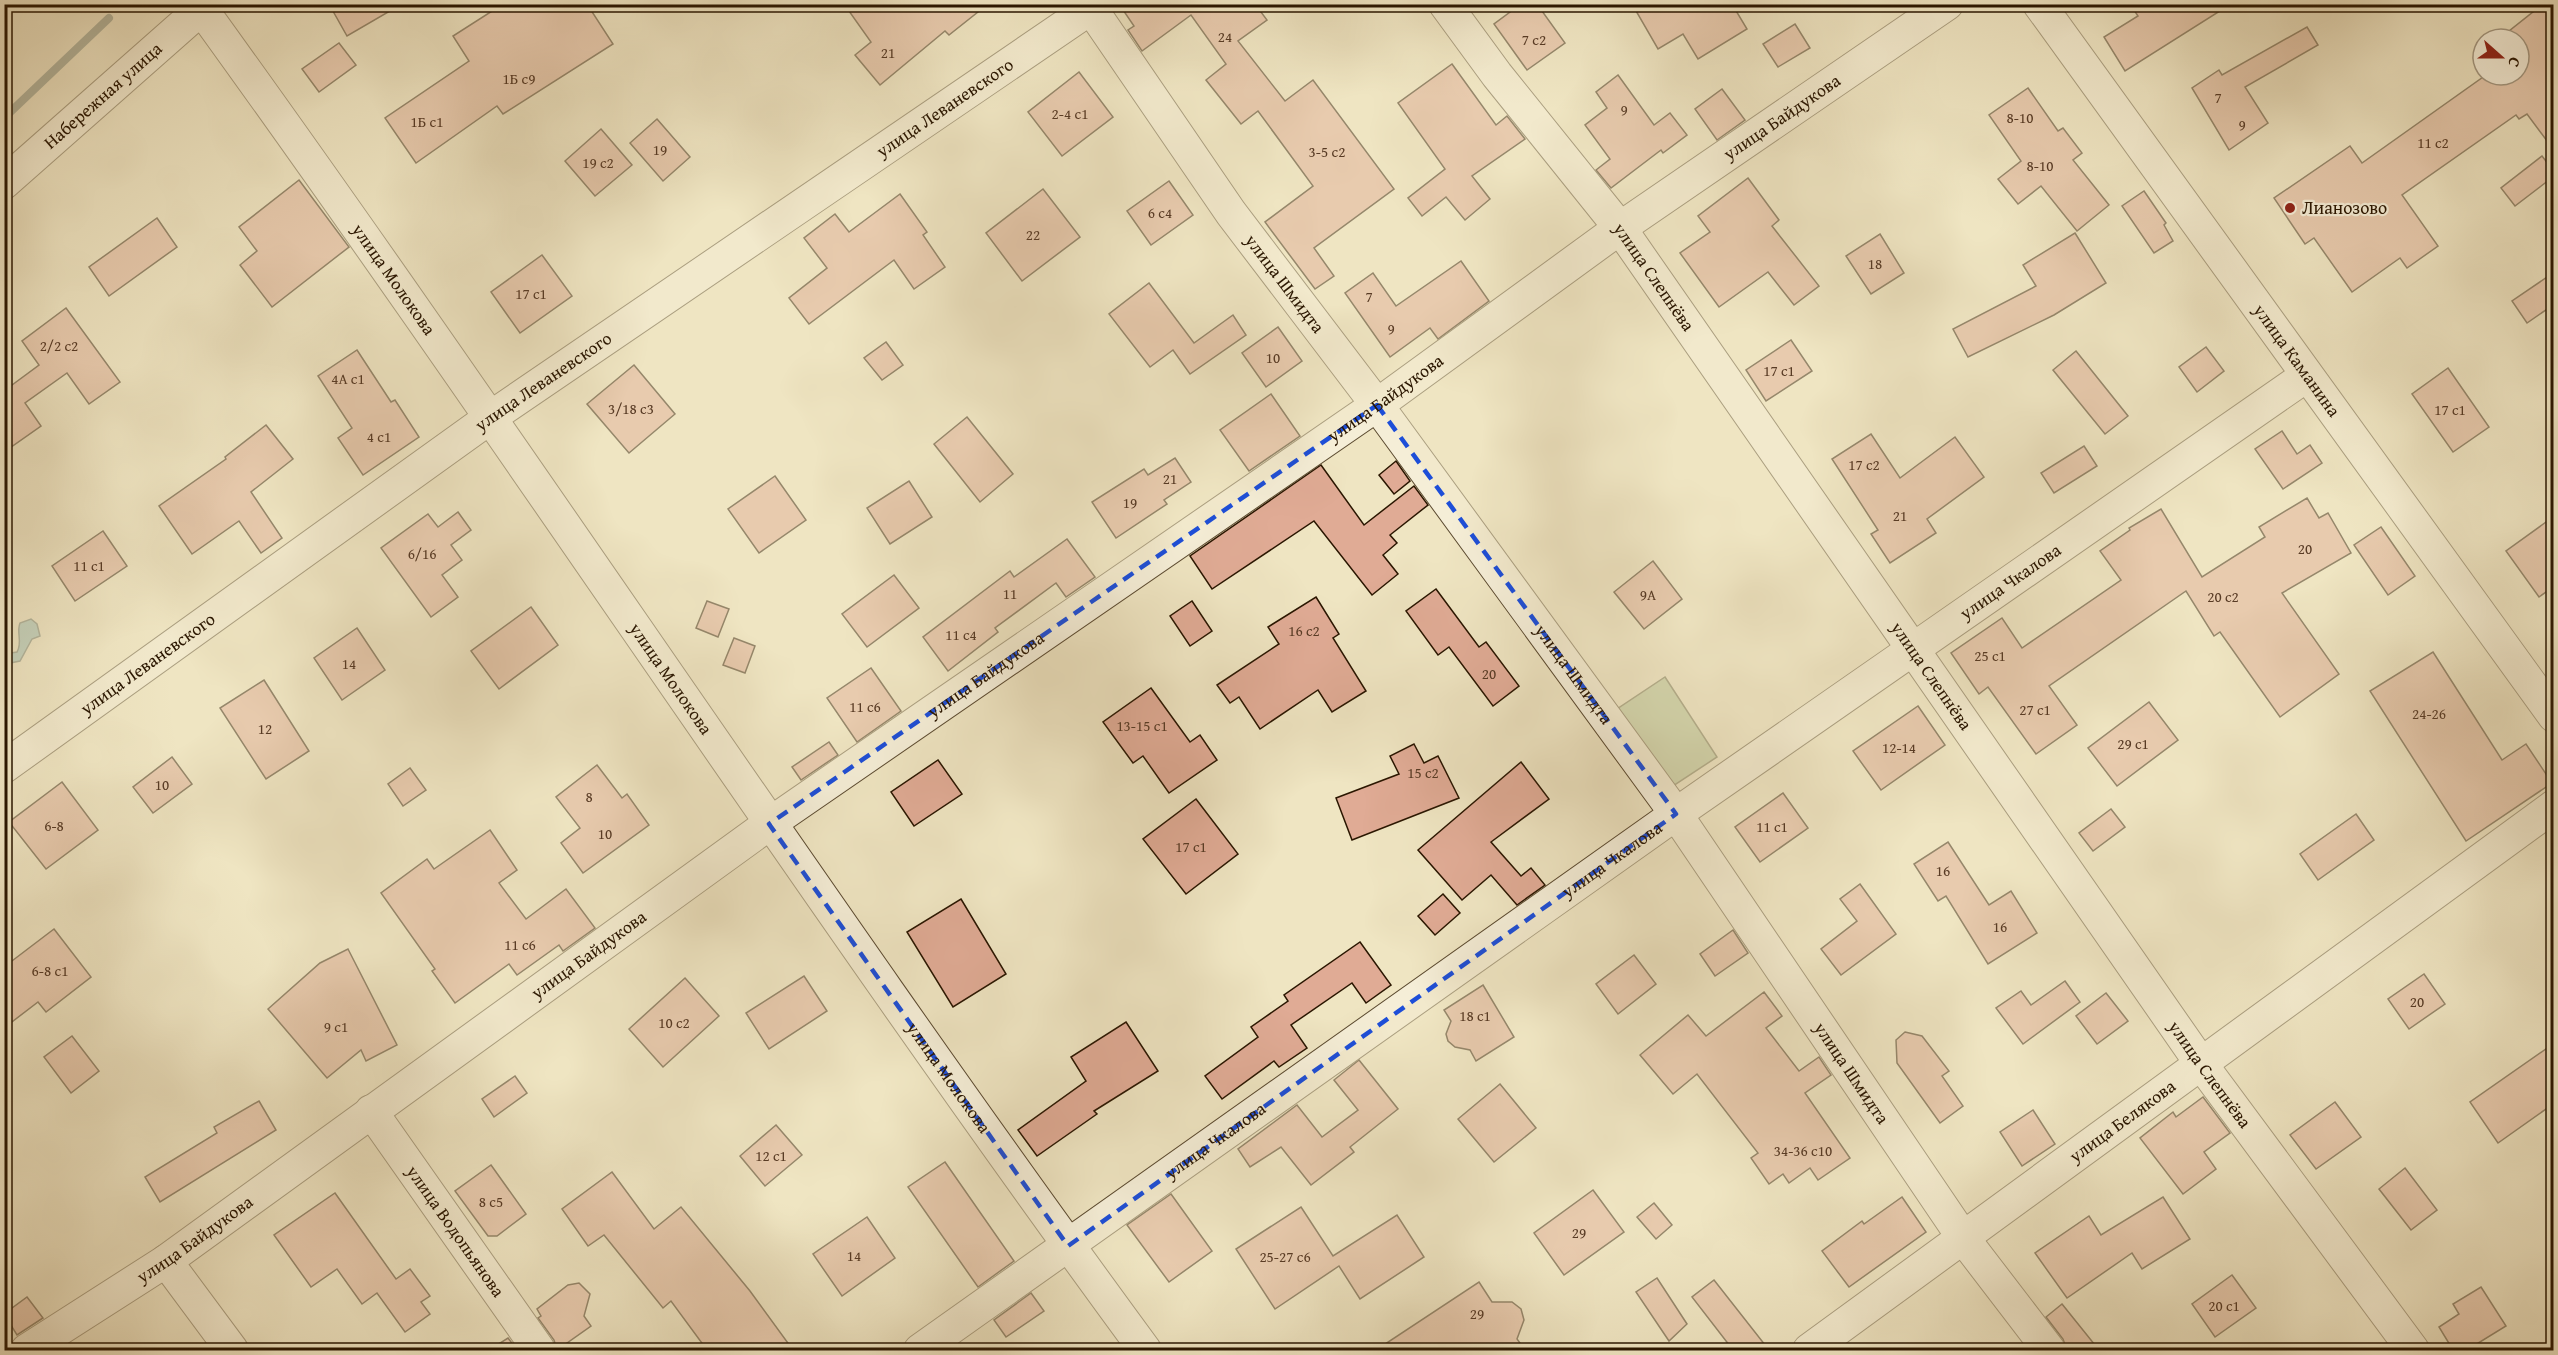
<svg xmlns="http://www.w3.org/2000/svg" width="2558" height="1355" viewBox="0 0 2558 1355" font-family="'Gentium Book Plus',serif">
	<style>
		.green { fill: #b5c596; stroke: #706e4b; stroke-width: 1.5 }
		.water { fill: #9abfb7; stroke: #6d7b6e; stroke-width: 1.5 }
		.lines { fill: none; stroke-linecap: round; stroke-linejoin: round }
		.stream { stroke: #6d7b6e; stroke-width: 8 }
		.building { fill: #e0ab95; stroke: #2a1600; stroke-width: 1.5 }
		.minor-casing { stroke: #5b4a30; stroke-width: 34 }
		.minor { stroke: #f5eed7; stroke-width: 32 }
		.marked { fill: none; stroke: #1d4ed8; stroke-width: 4.5; stroke-dasharray: 12 8; stroke-linejoin: round }
		.poi-dot { fill: #8f2418; stroke: #f5eed7; stroke-width: 2 }
		.labels { text-anchor: middle; stroke-width: 4.5; stroke-linejoin: round; paint-order: stroke }
		.number-label { font-size: 15px; fill: #583b25 }
		.street-label { font-size: 18px; fill: #2a1600; stroke: #f5eed7 }
		.poi-label { font-size: 18px; fill: #2a1600; stroke: #f5eed7; text-anchor: start }
	</style>
	<rect width="100%" height="100%" fill="#efe5c2"/>
	<filter id="stains"><feTurbulence type="fractalNoise" baseFrequency=".00333" numOctaves="4"/><feColorMatrix values="0 0 0 0 .2 0 0 0 0 .09 0 0 0 0 .02 0 0 0 .5 -.17"/></filter>
	<radialGradient id="worn" r=".72"><stop offset=".6" stop-color="#630" stop-opacity="0"/><stop offset="1" stop-color="#630" stop-opacity=".3"/></radialGradient>
	<!-- green -->
	<polygon class="green" points="1665,677 1717,757 1670,788 1617,709"/>
	<!-- water -->
	<path class="water" d="M31,619L37,624L40,636L32,639L20,661L5,664V650L11,653L17,652C23,642 16,633 20,623Z"/>
	<g class="lines">
		<!-- stream -->
		<polyline class="stream" points="4,118 109,18"/>
	</g>
	<!-- building -->
	<g class="building">
		<polygon points="329,4 402,4 347,36"/>
		<polygon points="503,4 587,4 613,44 503,114 497,106 416,163 385,118 469,61 453,36"/>
		<polygon points="844,4 988,4 949,35 945,31 880,85 855,55 871,42"/>
		<polygon points="1119,4 1255,4 1267,20 1238,41 1285,101 1313,80 1394,189 1314,248 1334,276 1315,289 1265,222 1313,186 1258,111 1241,124 1206,80 1226,64 1191,15 1142,51 1128,30 1134,26"/>
		<polygon points="1521,4 1537,4 1565,43 1527,70 1494,24"/>
		<polygon points="1632,4 1732,4 1747,29 1698,59 1683,34 1658,49"/>
		<polygon points="2130,4 2231,4 2125,71 2104,37 2138,16"/>
		<polygon points="2543,4 2553,4 2553,149 2527,114 2519,119 2516,115 2402,195 2438,246 2407,268 2400,258 2352,292 2314,238 2305,244 2274,198 2350,146 2362,163 2486,75 2519,75 2519,39 2499,39"/>
		<polygon points="1795,24 1810,48 1778,67 1763,44"/>
		<polygon points="2307,27 2318,45 2245,87 2268,123 2229,150 2192,88 2219,70 2222,75"/>
		<polygon points="339,43 356,65 319,92 302,69"/>
		<polygon points="2483,51 2483,69 2474,57"/>
		<polygon points="1452,64 1496,125 1507,116 1525,139 1472,176 1490,199 1465,220 1446,197 1422,216 1408,198 1445,169 1398,103"/>
		<polygon points="1079,72 1113,117 1062,156 1028,112"/>
		<polygon points="1618,75 1654,125 1670,113 1687,135 1663,153 1661,150 1611,188 1596,170 1610,159 1585,125 1607,108 1596,92"/>
		<polygon points="2028,88 2058,131 2063,128 2082,153 2073,160 2109,205 2077,231 2041,186 2018,204 1998,179 2021,161 1989,115"/>
		<polygon points="1722,89 1745,120 1717,140 1695,109"/>
		<polygon points="657,119 690,157 663,181 630,143"/>
		<polygon points="601,129 632,165 595,196 565,161"/>
		<polygon points="2542,156 2553,170 2553,177 2515,206 2501,188"/>
		<polygon points="1748,178 1779,220 1772,226 1819,286 1794,305 1768,272 1719,307 1680,253 1710,232 1698,216"/>
		<polygon points="299,180 349,247 272,307 240,265 257,251 239,227"/>
		<polygon points="1169,181 1193,215 1151,245 1127,211"/>
		<polygon points="1043,189 1080,237 1022,281 986,233"/>
		<polygon points="2144,191 2166,223 2164,225 2173,241 2154,253 2122,206"/>
		<polygon points="900,194 927,232 923,235 945,267 914,289 894,260 809,324 789,298 827,268 804,238 835,214 849,232"/>
		<polygon points="157,218 177,247 109,296 89,267"/>
		<polygon points="2075,233 2106,283 2054,315 1968,357 1953,329 2036,286 2023,265"/>
		<polygon points="1880,234 1904,273 1871,294 1846,256"/>
		<polygon points="542,255 572,296 520,333 491,292"/>
		<polygon points="1461,261 1489,301 1438,339 1430,328 1390,357 1345,293 1373,273 1396,306"/>
		<polygon points="2553,273 2553,305 2527,323 2512,301"/>
		<polygon points="1149,283 1194,343 1233,315 1246,335 1190,374 1173,350 1150,367 1109,314"/>
		<polygon points="66,308 120,382 89,404 67,373 25,403 41,426 4,452 4,374 12,385 39,365 22,341"/>
		<polygon points="1278,327 1302,361 1266,387 1242,353"/>
		<polygon points="1791,340 1812,371 1766,401 1746,370"/>
		<polygon points="886,342 903,365 882,380 864,358"/>
		<polygon points="2206,347 2224,371 2197,392 2179,367"/>
		<polygon points="357,350 391,402 395,400 419,437 363,475 338,438 352,428 318,376"/>
		<polygon points="2076,351 2128,416 2105,434 2053,370"/>
		<polygon points="634,365 675,414 629,453 587,404"/>
		<polygon points="2448,368 2489,427 2453,452 2412,394"/>
		<polygon points="1271,394 1300,436 1249,471 1220,430"/>
		<polygon points="967,417 1013,474 980,502 934,444"/>
		<polygon points="266,425 293,459 251,492 282,538 261,553 239,521 192,554 159,506 226,459 225,457"/>
		<polygon points="2282,431 2297,454 2310,445 2322,463 2283,489 2255,449"/>
		<polygon points="1871,434 1900,478 1955,437 1984,477 1927,519 1936,533 1890,563 1871,534 1878,530 1832,459"/>
		<polygon points="2084,446 2097,466 2054,493 2041,473"/>
		<polygon points="1175,458 1191,482 1164,500 1167,504 1116,538 1092,502 1144,469 1148,475"/>
		<polygon points="1396,461 1410,481 1394,494 1379,475"/>
		<polygon points="1321,465 1364,525 1414,486 1428,505 1390,535 1397,543 1383,555 1398,574 1372,595 1314,521 1212,589 1190,556"/>
		<polygon points="775,476 806,520 759,553 728,509"/>
		<polygon points="909,481 932,517 890,544 867,508"/>
		<polygon points="2307,498 2319,518 2328,513 2351,553 2282,593 2339,674 2280,717 2220,632 2214,636 2186,591 2049,686 2077,725 2036,754 1988,687 1979,694 1951,653 2002,618 2022,648 2121,580 2100,551 2130,530 2129,528 2161,509 2202,577 2265,537 2259,527"/>
		<polygon points="458,512 471,530 451,545 462,560 442,575 458,597 431,617 381,548 428,514 438,527"/>
		<polygon points="2553,517 2553,587 2539,597 2506,551"/>
		<polygon points="2381,527 2415,576 2388,595 2354,545"/>
		<polygon points="103,531 127,566 75,601 52,566"/>
		<polygon points="1067,539 1095,577 1066,597 1056,583 995,628 998,632 948,671 923,637 1010,571 1014,577"/>
		<polygon points="1653,561 1682,599 1644,629 1614,592"/>
		<polygon points="894,575 919,608 867,647 842,614"/>
		<polygon points="1436,589 1479,647 1486,642 1519,686 1493,706 1449,647 1438,655 1406,611"/>
		<polygon points="1316,597 1339,634 1333,638 1366,691 1332,712 1318,690 1260,729 1239,697 1230,703 1217,685 1279,644 1268,627"/>
		<polygon points="707,601 729,609 718,637 696,628"/>
		<polygon points="1192,601 1212,631 1190,646 1170,616"/>
		<polygon points="531,607 558,645 499,689 471,651"/>
		<polygon points="357,628 385,670 342,700 314,658"/>
		<polygon points="734,638 755,646 745,673 723,665"/>
		<polygon points="2433,652 2502,760 2526,744 2552,783 2466,841 2370,691"/>
		<polygon points="871,668 901,711 857,742 827,698"/>
		<polygon points="264,680 309,751 266,779 220,708"/>
		<polygon points="1151,688 1190,742 1200,735 1217,760 1169,793 1143,756 1133,763 1103,722"/>
		<polygon points="2149,702 2178,740 2117,786 2088,748"/>
		<polygon points="1918,706 1945,745 1881,790 1853,751"/>
		<polygon points="829,742 838,755 801,780 792,767"/>
		<polygon points="1414,744 1424,763 1438,756 1459,798 1352,840 1336,798 1399,774 1390,756"/>
		<polygon points="172,757 192,784 153,813 133,787"/>
		<polygon points="938,760 962,794 914,826 891,792"/>
		<polygon points="1521,762 1549,799 1491,842 1521,876 1531,868 1545,885 1517,905 1491,875 1462,900 1418,850"/>
		<polygon points="597,765 622,798 627,794 649,825 583,873 561,843 580,828 556,797"/>
		<polygon points="410,768 426,790 403,806 388,784"/>
		<polygon points="62,782 98,830 46,869 9,822"/>
		<polygon points="1783,793 1808,828 1760,862 1735,827"/>
		<polygon points="1196,799 1238,854 1186,894 1143,839"/>
		<polygon points="2111,809 2125,827 2093,851 2079,833"/>
		<polygon points="2356,814 2374,840 2318,880 2300,854"/>
		<polygon points="490,830 517,870 499,883 526,919 566,889 595,928 563,951 559,945 517,975 509,964 455,1003 432,971 435,969 381,893 427,859 434,869"/>
		<polygon points="1948,842 1989,905 2011,891 2037,933 1988,964 1946,896 1938,901 1914,864"/>
		<polygon points="1860,884 1896,934 1841,975 1821,949 1857,921 1840,899"/>
		<polygon points="1443,894 1460,913 1435,935 1418,916"/>
		<polygon points="961,899 1006,974 953,1007 907,932"/>
		<polygon points="54,929 91,977 46,1012 38,1002 4,1028 4,967"/>
		<polygon points="1733,930 1748,953 1715,976 1700,954"/>
		<polygon points="1360,942 1391,985 1366,1003 1352,983 1291,1025 1307,1048 1279,1067 1274,1061 1222,1099 1205,1076 1258,1037 1251,1027 1288,1001 1284,995"/>
		<polygon points="348,949 397,1045 366,1061 361,1050 327,1078 268,1009 320,963"/>
		<polygon points="1634,955 1656,984 1618,1014 1596,984"/>
		<polygon points="2424,974 2445,1004 2409,1029 2388,999"/>
		<polygon points="804,976 827,1011 769,1049 746,1013"/>
		<polygon points="685,978 719,1016 663,1067 629,1029"/>
		<polygon points="2065,981 2080,1002 2023,1044 1996,1008 2021,991 2031,1005"/>
		<polygon points="1483,985 1514,1037 1476,1061 1470,1050 1455,1047 1448,1041 1446,1034 1451,1021 1444,1010"/>
		<polygon points="1764,992 1782,1016 1766,1028 1799,1071 1819,1057 1831,1075 1805,1093 1850,1158 1818,1180 1810,1168 1789,1183 1783,1174 1769,1184 1751,1158 1758,1153 1697,1074 1673,1094 1640,1055 1688,1015 1706,1036"/>
		<polygon points="2106,993 2128,1021 2097,1044 2076,1016"/>
		<polygon points="1126,1022 1158,1071 1094,1111 1097,1114 1037,1156 1018,1130 1086,1081 1071,1057"/>
		<polygon points="1905,1032 1922,1036 1949,1071 1942,1076 1963,1106 1940,1123 1897,1063 1896,1040"/>
		<polygon points="72,1036 99,1071 71,1093 44,1057"/>
		<polygon points="2553,1044 2553,1104 2498,1143 2470,1102"/>
		<polygon points="1359,1060 1398,1109 1350,1147 1354,1152 1311,1185 1281,1147 1250,1167 1238,1149 1297,1105 1322,1137 1358,1110 1334,1080"/>
		<polygon points="515,1076 527,1093 494,1117 482,1099"/>
		<polygon points="1500,1084 1536,1128 1494,1162 1458,1119"/>
		<polygon points="2203,1097 2230,1133 2204,1152 2216,1169 2183,1194 2140,1138 2173,1112 2176,1117"/>
		<polygon points="259,1101 276,1130 160,1202 145,1177 217,1133 214,1127"/>
		<polygon points="2335,1102 2361,1137 2316,1169 2290,1135"/>
		<polygon points="2033,1110 2055,1144 2022,1166 2000,1132"/>
		<polygon points="776,1125 802,1155 765,1186 740,1156"/>
		<polygon points="945,1162 1014,1261 978,1287 908,1187"/>
		<polygon points="491,1165 526,1214 497,1236 488,1236 455,1191"/>
		<polygon points="2405,1168 2437,1210 2411,1230 2379,1189"/>
		<polygon points="612,1172 654,1229 681,1207 750,1291 793,1350 707,1350 671,1301 663,1308 604,1235 588,1246 562,1209"/>
		<polygon points="1593,1190 1624,1232 1564,1275 1534,1233"/>
		<polygon points="335,1193 396,1279 410,1269 430,1296 421,1302 430,1314 405,1332 377,1293 362,1304 337,1269 311,1287 274,1235"/>
		<polygon points="1171,1194 1212,1251 1169,1282 1127,1225"/>
		<polygon points="1902,1197 1926,1232 1849,1287 1822,1251 1862,1221 1864,1224"/>
		<polygon points="2163,1197 2190,1239 2142,1269 2132,1253 2067,1298 2035,1253 2089,1216 2101,1235"/>
		<polygon points="1654,1203 1672,1225 1656,1239 1637,1217"/>
		<polygon points="1301,1207 1333,1256 1397,1215 1424,1257 1360,1299 1339,1266 1275,1309 1236,1249"/>
		<polygon points="867,1217 895,1258 842,1296 813,1254"/>
		<polygon points="2232,1275 2256,1308 2215,1337 2192,1304"/>
		<polygon points="1657,1278 1687,1324 1669,1341 1636,1292"/>
		<polygon points="1714,1280 1769,1350 1733,1350 1692,1297"/>
		<polygon points="1479,1282 1492,1302 1512,1302 1521,1309 1524,1320 1517,1339 1525,1350 1376,1350"/>
		<polygon points="579,1283 590,1294 584,1316 591,1326 557,1350 554,1340 538,1318 541,1316 537,1309 568,1285"/>
		<polygon points="2481,1287 2506,1326 2467,1350 2453,1350 2439,1327 2459,1314 2453,1304"/>
		<polygon points="1031,1293 1044,1311 1006,1337 994,1320"/>
		<polygon points="27,1297 43,1318 17,1335 4,1314"/>
		<polygon points="2062,1304 2099,1350 2067,1350 2063,1339 2046,1317"/>
		<polygon points="508,1338 517,1350 489,1350"/>
	</g>
	<g class="lines">
		<defs>
			<g id="minor">
				<path id="s1" d="M198,4C520,449 820,908 1145,1350"/>
				<path id="s2" d="M1088,4L1231,213L1377,405L1676,814L1964,1239L2049,1350"/>
				<path id="s3" d="M1445,4L1497,75L1620,228L2202,1065L2413,1350"/>
				<path id="s4" d="M2039,4L2554,716"/>
				<path id="s5" d="M4,183L201,9"/>
				<path id="s6" d="M4,767L491,417L1091,8"/>
				<path id="s7" d="M371,1111L539,1350"/>
				<polyline points="166,1261 232,1350"/>
				<path id="s8" d="M27,1350L166,1261L769,824L1377,405L1620,228L1947,4"/>
				<path id="s9" d="M920,1350L1676,814L2306,376"/>
				<path id="s10" d="M1809,1350L2554,806"/>
			</g>
		</defs>
		<!-- minor casing -->
		<use href="#minor" class="minor-casing"/>
		<!-- minor -->
		<use href="#minor" class="minor"/>
	</g>
	<!-- marked area -->
	<path d="M0 0H2558V1355H0ZM1377,405L1676,814L1068,1246L769,824Z" fill="#efe5c2" fill-opacity=".55" fill-rule="evenodd"/>
	<path class="marked" d="M1377,405L1676,814L1068,1246L769,824Z"/>
	<!-- markers -->
	<circle class="poi-dot" cx="2290" cy="208" r="6"/>
	<g class="labels">
		<!-- number labels -->
		<g class="number-label">
			<text x="1225" y="42">24</text>
			<text x="1534" y="45">7 с2</text>
			<text x="888" y="58">21</text>
			<text x="519" y="84">1Б с9</text>
			<text x="2218" y="103">7</text>
			<text x="1624" y="115">9</text>
			<text x="1070" y="119">2-4 с1</text>
			<text x="2020" y="123">8-10</text>
			<text x="427" y="127">1Б с1</text>
			<text x="2242" y="130">9</text>
			<text x="2433" y="148">11 с2</text>
			<text x="660" y="155">19</text>
			<text x="1327" y="157">3-5 с2</text>
			<text x="598" y="168">19 с2</text>
			<text x="2040" y="171">8-10</text>
			<text x="1160" y="218">6 с4</text>
			<text x="1033" y="240">22</text>
			<text x="1875" y="269">18</text>
			<text x="531" y="299">17 с1</text>
			<text x="1369" y="302">7</text>
			<text x="1391" y="334">9</text>
			<text x="59" y="351">2/2 с2</text>
			<text x="1273" y="363">10</text>
			<text x="1779" y="376">17 с1</text>
			<text x="348" y="384">4А с1</text>
			<text x="631" y="414">3/18 с3</text>
			<text x="2450" y="415">17 с1</text>
			<text x="379" y="442">4 с1</text>
			<text x="1864" y="470">17 с2</text>
			<text x="1170" y="484">21</text>
			<text x="1130" y="508">19</text>
			<text x="1900" y="521">21</text>
			<text x="2305" y="554">20</text>
			<text x="422" y="559">6/16</text>
			<text x="89" y="571">11 с1</text>
			<text x="1010" y="599">11</text>
			<text x="1648" y="600">9А</text>
			<text x="2223" y="602">20 с2</text>
			<text x="1304" y="636">16 с2</text>
			<text x="961" y="640">11 с4</text>
			<text x="1990" y="661">25 с1</text>
			<text x="349" y="669">14</text>
			<text x="1489" y="679">20</text>
			<text x="865" y="712">11 с6</text>
			<text x="2035" y="715">27 с1</text>
			<text x="2429" y="719">24-26</text>
			<text x="1142" y="731">13-15 с1</text>
			<text x="265" y="734">12</text>
			<text x="2133" y="749">29 с1</text>
			<text x="1899" y="753">12-14</text>
			<text x="1423" y="778">15 с2</text>
			<text x="162" y="790">10</text>
			<text x="589" y="802">8</text>
			<text x="54" y="831">6-8</text>
			<text x="1772" y="832">11 с1</text>
			<text x="605" y="839">10</text>
			<text x="1191" y="852">17 с1</text>
			<text x="1943" y="876">16</text>
			<text x="2000" y="932">16</text>
			<text x="520" y="950">11 с6</text>
			<text x="50" y="976">6-8 с1</text>
			<text x="2417" y="1007">20</text>
			<text x="1475" y="1021">18 с1</text>
			<text x="674" y="1028">10 с2</text>
			<text x="336" y="1032">9 с1</text>
			<text x="1803" y="1156">34-36 с10</text>
			<text x="771" y="1161">12 с1</text>
			<text x="491" y="1207">8 с5</text>
			<text x="1579" y="1238">29</text>
			<text x="854" y="1261">14</text>
			<text x="1285" y="1262">25-27 с6</text>
			<text x="2224" y="1311">20 с1</text>
			<text x="1477" y="1319">29</text>
		</g>
		<!-- street labels -->
		<g class="street-label">
			<text dy="6" stroke="none"><textPath href="#s5" startOffset="132">Набережная улица</textPath></text>
			<text dy="6" stroke="none"><textPath href="#s6" startOffset="1149">улица Леваневского</textPath></text>
			<text dy="6" stroke="none"><textPath href="#s8" startOffset="2145">улица Байдукова</textPath></text>
			<text dy="6" stroke="none"><textPath href="#s3" startOffset="344">улица Слепнёва</textPath></text>
			<text dy="6" stroke="none"><textPath href="#s1" startOffset="338">улица Молокова</textPath></text>
			<text dy="6" stroke="none"><textPath href="#s2" startOffset="342">улица Шмидта</textPath></text>
			<text dy="6" stroke="none"><textPath href="#s4" startOffset="440">улица Каманина</textPath></text>
			<text dy="6" stroke="none"><textPath href="#s6" startOffset="663">улица Леваневского</textPath></text>
			<text dy="6" stroke="none"><textPath href="#s8" startOffset="1659">улица Байдукова</textPath></text>
			<text dy="6" stroke="none"><textPath href="#s9" startOffset="1334">улица Чкалова</textPath></text>
			<text dy="6" stroke="none"><textPath href="#s6" startOffset="177">улица Леваневского</textPath></text>
			<text dy="6" stroke="none"><textPath href="#s2" startOffset="828">улица Шмидта</textPath></text>
			<text dy="6" stroke="none"><textPath href="#s8" startOffset="1173">улица Байдукова</textPath></text>
			<text dy="6" stroke="none"><textPath href="#s3" startOffset="830">улица Слепнёва</textPath></text>
			<text dy="6" stroke="none"><textPath href="#s1" startOffset="824">улица Молокова</textPath></text>
			<text dy="6" stroke="none"><textPath href="#s9" startOffset="848">улица Чкалова</textPath></text>
			<text dy="6" stroke="none"><textPath href="#s8" startOffset="687">улица Байдукова</textPath></text>
			<text dy="6" stroke="none"><textPath href="#s2" startOffset="1314">улица Шмидта</textPath></text>
			<text dy="6" stroke="none"><textPath href="#s3" startOffset="1316">улица Слепнёва</textPath></text>
			<text dy="6" stroke="none"><textPath href="#s1" startOffset="1310">улица Молокова</textPath></text>
			<text dy="6" stroke="none"><textPath href="#s10" startOffset="388">улица Белякова</textPath></text>
			<text dy="6" stroke="none"><textPath href="#s9" startOffset="362">улица Чкалова</textPath></text>
			<text dy="6" stroke="none"><textPath href="#s7" startOffset="147">улица Водопьянова</textPath></text>
			<text dy="6" stroke="none"><textPath href="#s8" startOffset="201">улица Байдукова</textPath></text>
		</g>
		<!-- poi labels -->
		<g class="poi-label">
			<text x="2302" y="214">Лианозово</text>
		</g>
	</g>
	<!-- margin -->
	<rect width="2558" height="1355" fill="none" stroke="#efe5c2" stroke-width="24"/>
	<rect x="6" y="6" width="2546" height="1343" fill="none" stroke="#2a1600" stroke-width="3"/>
	<rect x="12" y="12" width="2534" height="1331" fill="none" stroke="#2a1600" stroke-width="1.5"/>
	<!-- north arrow -->
	<g transform="translate(2501 57) rotate(111)"><circle r="28" fill="#f5eed7" stroke="#a49881" stroke-width="1.5"/>
	<path d="M0-4.5L10 22L0 15L-10 22Z" fill="#8f2418"/>
	<text y="-9" font-size="16" font-weight="bold" text-anchor="middle" fill="#2a1600">С</text>
	</g>
	<rect width="100%" height="100%" filter="url(#stains)"/>
	<rect width="100%" height="100%" fill="url(#worn)"/>
</svg>
